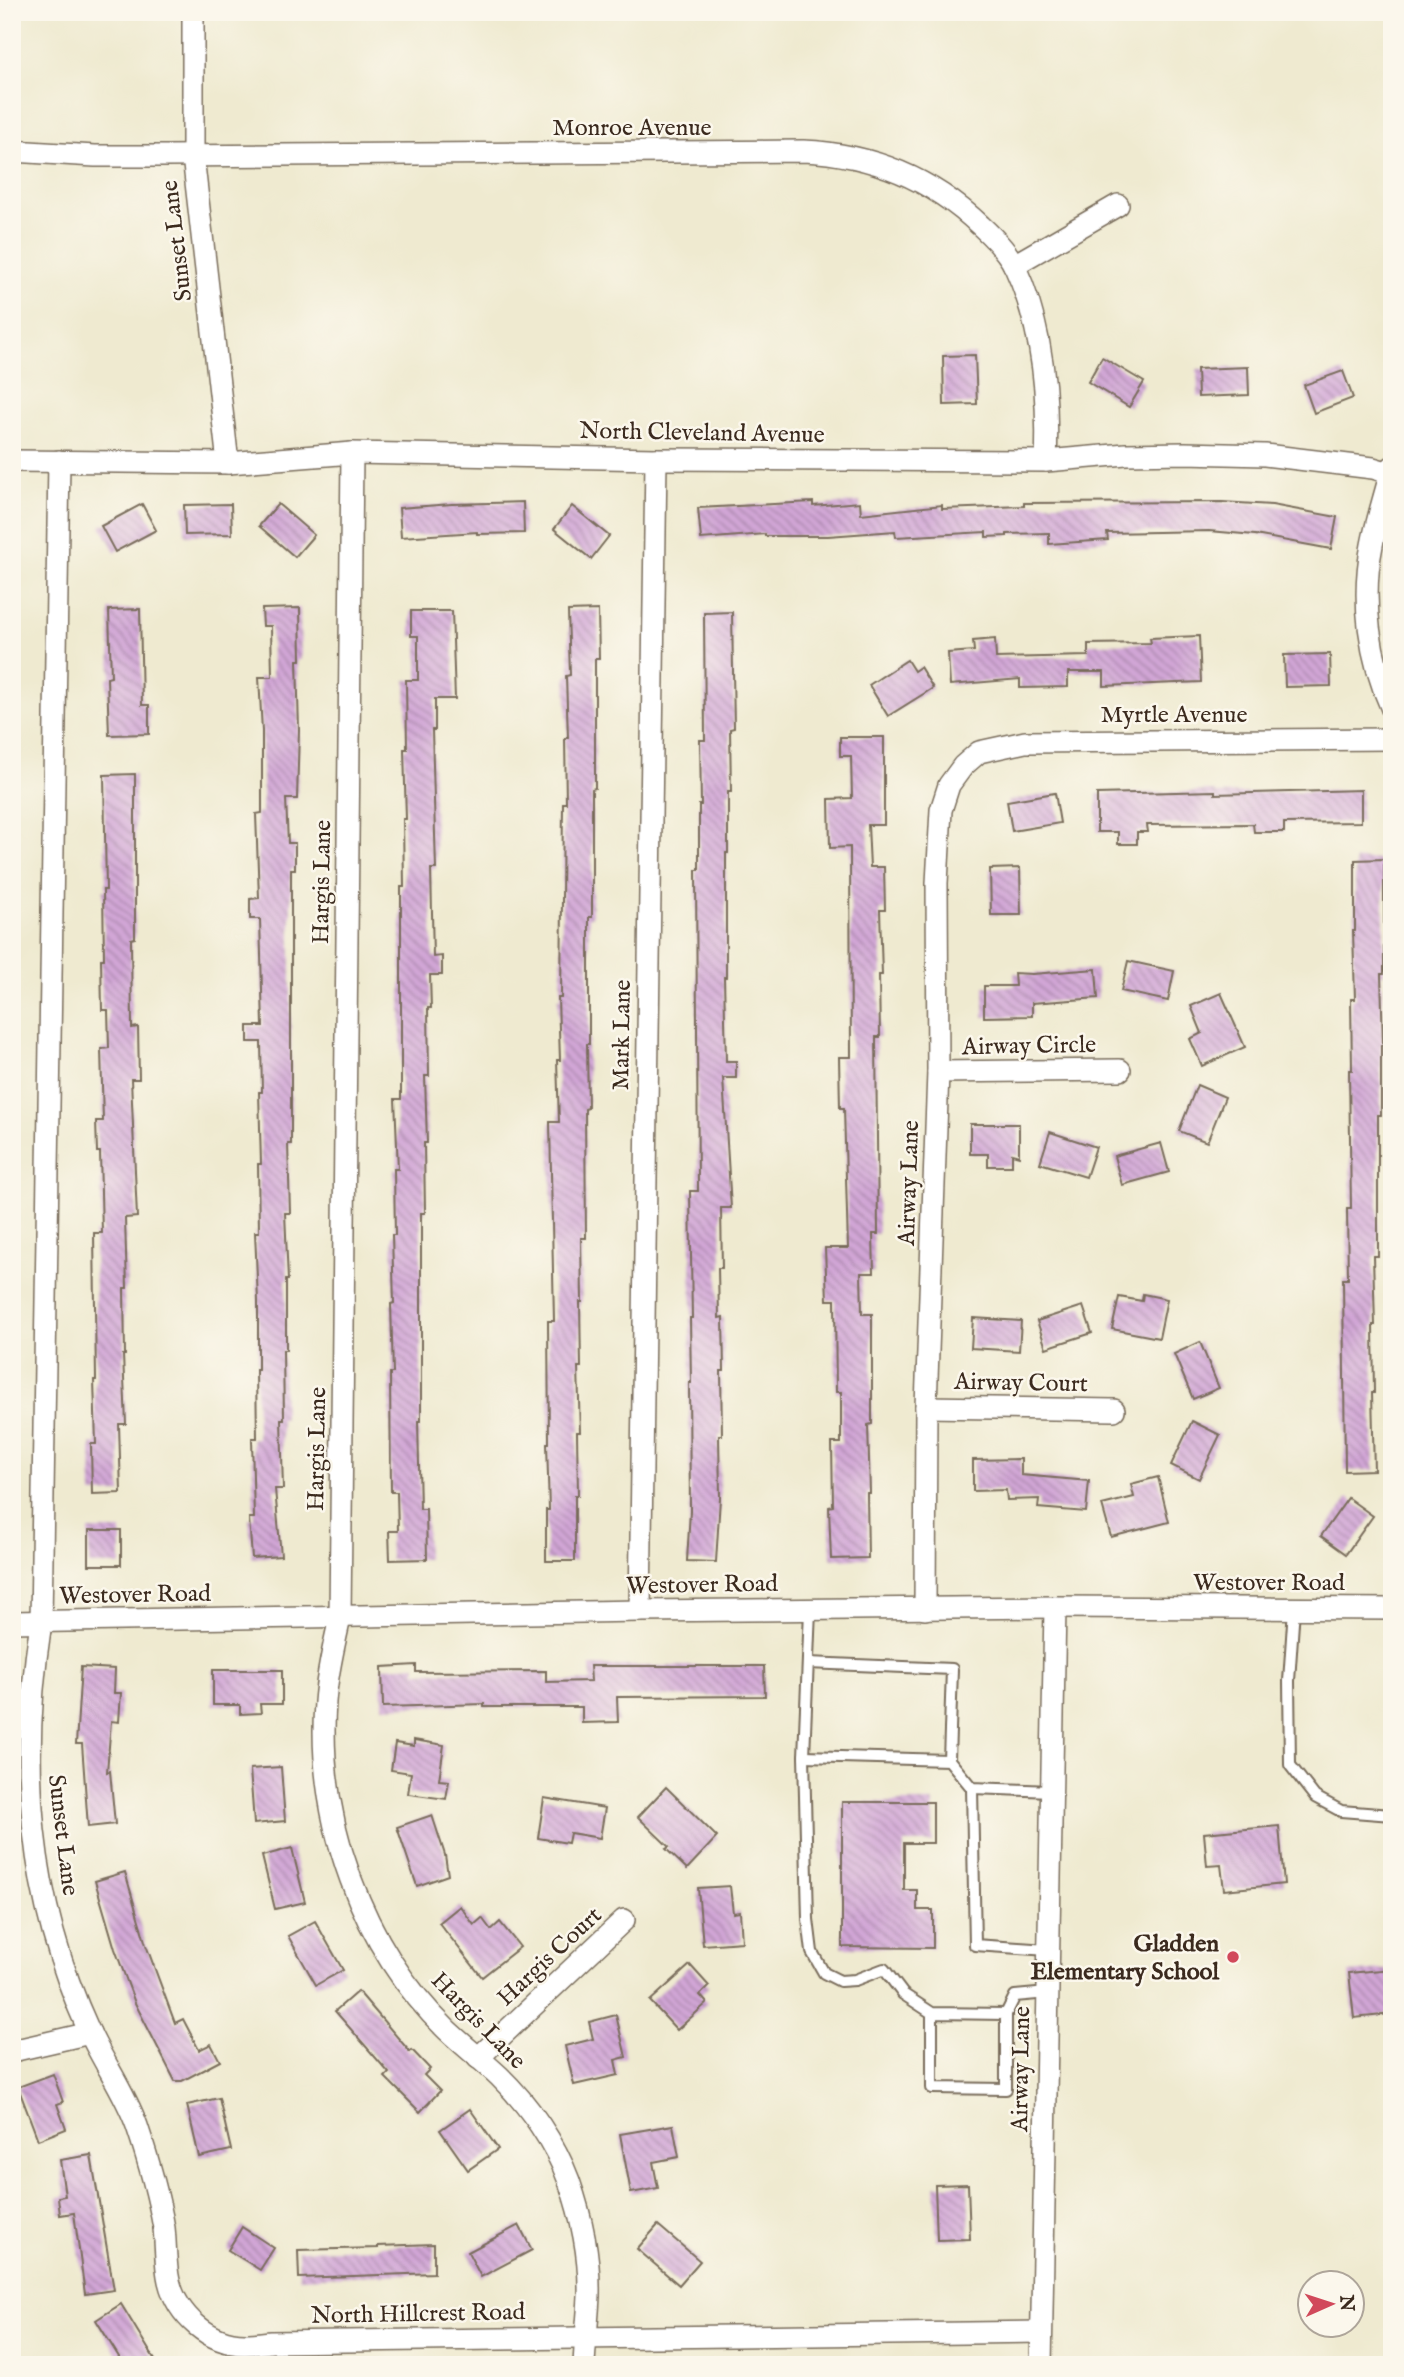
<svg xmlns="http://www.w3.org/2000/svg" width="1404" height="2377" viewBox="0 0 1404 2377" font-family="'IM FELL English',serif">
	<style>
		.building { fill: url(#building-back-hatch) }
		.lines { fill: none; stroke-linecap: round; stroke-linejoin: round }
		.service-casing { stroke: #7a6d5c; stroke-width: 14 }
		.minor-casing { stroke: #7a6d5c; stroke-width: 24 }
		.service { stroke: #fff; stroke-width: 10 }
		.minor { stroke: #fff; stroke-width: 21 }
		.poi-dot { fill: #d1495b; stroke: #fbf7ec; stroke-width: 2.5 }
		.labels { text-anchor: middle; stroke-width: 5; stroke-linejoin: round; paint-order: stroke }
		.street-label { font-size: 24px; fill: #3b2a1e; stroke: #fbf7ec }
		.poi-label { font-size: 24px; font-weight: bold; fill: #3b2a1e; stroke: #fbf7ec; text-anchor: end }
	</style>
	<defs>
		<pattern id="building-back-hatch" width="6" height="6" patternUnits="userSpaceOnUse" patternTransform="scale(1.75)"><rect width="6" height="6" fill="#d1a6d6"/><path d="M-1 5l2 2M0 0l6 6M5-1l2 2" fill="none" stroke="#ab87ad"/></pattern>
	</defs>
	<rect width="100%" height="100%" fill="#fbf7ec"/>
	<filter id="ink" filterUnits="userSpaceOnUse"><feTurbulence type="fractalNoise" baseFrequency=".0143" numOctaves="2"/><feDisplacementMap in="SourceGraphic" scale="14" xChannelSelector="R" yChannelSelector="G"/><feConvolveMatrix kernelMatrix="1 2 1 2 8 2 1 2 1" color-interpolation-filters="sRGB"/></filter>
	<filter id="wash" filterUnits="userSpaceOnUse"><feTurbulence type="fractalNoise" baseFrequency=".00686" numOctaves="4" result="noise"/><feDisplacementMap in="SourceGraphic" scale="28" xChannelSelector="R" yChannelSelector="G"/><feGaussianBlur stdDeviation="1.57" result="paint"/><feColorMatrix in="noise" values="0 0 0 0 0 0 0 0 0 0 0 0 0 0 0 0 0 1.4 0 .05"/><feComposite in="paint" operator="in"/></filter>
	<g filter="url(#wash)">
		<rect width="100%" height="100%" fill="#efead0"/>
		<g id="blocks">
			<!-- building -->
			<g class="building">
				<polygon points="975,355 977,404 944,405 943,356"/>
				<polygon points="1102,357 1144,382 1129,407 1088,382"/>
				<polygon points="1248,367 1249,395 1198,397 1197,369"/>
				<polygon points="1343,371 1353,398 1314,413 1304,385"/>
				<polygon points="523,502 524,533 477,534 477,532 401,537 399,508 452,504"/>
				<polygon points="813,502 813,506 860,502 861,514 942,505 942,509 1024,506 1024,503 1222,502 1272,505 1337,517 1331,549 1255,535 1209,531 1107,533 1108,540 1049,544 1049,533 1007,534 1007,536 986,537 986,532 896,537 895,531 828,536 765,536 765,534 701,539 698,508"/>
				<polygon points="142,504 156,530 115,552 101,526"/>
				<polygon points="231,504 232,534 185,535 184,505"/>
				<polygon points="278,504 314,535 295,557 259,526"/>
				<polygon points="572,506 609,536 591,559 554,529"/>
				<polygon points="300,608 301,660 297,660 299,730 297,799 286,799 288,843 295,843 295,869 291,869 291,1144 288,1144 290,1213 285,1213 288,1280 286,1280 286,1350 283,1350 284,1419 281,1419 283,1489 275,1489 281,1556 252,1558 249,1518 254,1518 252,1438 257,1438 256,1370 258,1370 258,1301 255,1232 259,1232 258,1164 261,1164 259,1092 262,1092 261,1042 248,1042 248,1026 263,1026 260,919 250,919 250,899 259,898 256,814 262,813 262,731 259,677 272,677 271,626 263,626 262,609"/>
				<polygon points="140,609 142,705 149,705 149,734 109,735 107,678 111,677 109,610"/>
				<polygon points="598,610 599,659 595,659 595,788 592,789 592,917 589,917 589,1044 587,1044 588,1108 585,1109 586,1238 581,1238 582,1302 580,1302 581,1367 578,1367 580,1432 577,1432 578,1495 575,1495 575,1561 546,1561 546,1510 549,1510 547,1443 549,1443 548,1321 554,1321 550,1122 559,1122 557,1060 560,1060 558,998 561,998 563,803 566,803 565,738 568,738 566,676 570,675 568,611"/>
				<polygon points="411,611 452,611 455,699 435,699 435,730 432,730 436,869 431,869 433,957 442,956 442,975 430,975 431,1008 428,1008 429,1076 425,1076 427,1143 424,1143 425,1213 421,1213 421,1421 418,1421 420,1509 426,1509 427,1559 390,1560 389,1531 398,1531 397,1492 391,1492 390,1373 393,1373 391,1304 394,1303 392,1235 395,1235 394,1169 398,1169 395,1099 401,1099 401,887 404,887 403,819 406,819 404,749 407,749 406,680 418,680 418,636 411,636"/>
				<polygon points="732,612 734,728 730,729 731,792 728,792 728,853 726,853 726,977 724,977 726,1061 736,1061 736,1078 723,1078 731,1208 721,1208 722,1268 718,1268 719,1318 723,1317 724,1371 721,1371 722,1435 719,1435 720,1498 716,1562 687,1561 690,1511 689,1383 691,1383 690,1318 692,1318 690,1191 698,1191 696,870 699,870 699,805 701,805 700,740 705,740 704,613"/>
				<polygon points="1199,636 1201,682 1104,686 1104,672 1068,672 1068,687 1020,688 1020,679 950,685 948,653 974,651 973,641 995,639 996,658 1088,656 1088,644 1151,643 1150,638"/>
				<polygon points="1330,654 1331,686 1285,687 1284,655"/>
				<polygon points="907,660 914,671 920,667 933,688 888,716 869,685"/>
				<polygon points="840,737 884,737 884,825 868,825 870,867 884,867 885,910 880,910 882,975 879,975 880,1037 876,1037 878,1234 873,1234 874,1273 861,1273 862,1314 872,1314 872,1424 868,1425 870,1493 867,1493 868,1558 831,1559 829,1507 833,1506 832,1443 841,1443 841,1392 836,1392 835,1300 827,1300 825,1248 848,1248 844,1108 840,1108 839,1057 851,1057 850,847 830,848 829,799 852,798 851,756 840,756"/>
				<polygon points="135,774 135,938 131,939 132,1028 138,1027 139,1079 131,1079 137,1217 125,1218 127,1288 124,1288 125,1355 123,1355 126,1424 119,1424 121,1493 92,1494 91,1444 96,1444 94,1380 96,1380 94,1233 102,1233 100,1152 97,1152 96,1121 103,1121 101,1049 109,1048 108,1010 102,1010 101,959 104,959 103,890 106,890 104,775"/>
				<polygon points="1361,790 1361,822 1284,823 1284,832 1254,832 1253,824 1147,825 1148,832 1137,832 1137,844 1118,844 1118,832 1097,832 1097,794 1215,791 1215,794"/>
				<polygon points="1055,793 1060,823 1012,831 1007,801"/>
				<polygon points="1384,859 1384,974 1381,974 1383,1045 1381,1045 1381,1115 1378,1115 1378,1256 1373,1256 1375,1325 1373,1325 1374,1393 1372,1393 1374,1470 1345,1471 1343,1279 1348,1279 1347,1209 1351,1209 1349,1070 1352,1070 1351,999 1355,999 1353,931 1355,931 1355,860"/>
				<polygon points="1020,868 1021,915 991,915 990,869"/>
				<polygon points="1128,961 1174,971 1168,1001 1121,991"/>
				<polygon points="1096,969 1098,998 1032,1003 1032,1016 984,1017 984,986 1015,986 1014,973 1032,974"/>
				<polygon points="1221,993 1245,1047 1202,1066 1190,1039 1202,1033 1191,1006"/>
				<polygon points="1197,1085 1225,1097 1207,1142 1179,1131"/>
				<polygon points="970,1124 1019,1124 1019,1156 1012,1154 1012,1166 988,1166 988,1154 970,1154"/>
				<polygon points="1050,1132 1096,1147 1086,1177 1040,1163"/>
				<polygon points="1161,1143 1169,1172 1122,1185 1114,1156"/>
				<polygon points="1143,1294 1167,1299 1159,1338 1112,1329 1119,1297 1142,1301"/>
				<polygon points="1083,1306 1092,1333 1046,1348 1037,1321"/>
				<polygon points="973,1318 1021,1321 1019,1351 971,1348"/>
				<polygon points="1200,1342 1219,1388 1193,1399 1174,1354"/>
				<polygon points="1192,1421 1220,1435 1199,1479 1171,1465"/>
				<polygon points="1021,1459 1021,1475 1089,1481 1086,1512 1038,1508 1039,1499 1007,1500 1006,1490 973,1491 973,1460"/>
				<polygon points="1158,1477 1169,1522 1111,1537 1102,1505 1134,1497 1131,1484"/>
				<polygon points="1348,1498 1373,1516 1346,1554 1321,1536"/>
				<rect x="89" y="1530" width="32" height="35"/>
				<polygon points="416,1665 416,1672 546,1671 546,1682 591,1681 590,1666 764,1666 765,1696 617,1697 618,1722 582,1723 582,1707 484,1707 484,1704 383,1707 382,1667"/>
				<polygon points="81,1667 115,1669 114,1693 121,1693 119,1722 111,1721 107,1772 110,1771 115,1824 88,1827 82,1744 76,1744"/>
				<polygon points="213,1670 282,1670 282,1704 260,1704 261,1713 240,1714 240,1705 213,1705"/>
				<polygon points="414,1740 444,1745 439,1780 449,1781 446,1799 408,1794 411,1773 391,1770 395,1743 414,1746"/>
				<polygon points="281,1767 285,1821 254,1824 250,1769"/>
				<polygon points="666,1787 717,1837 687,1869 666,1849 669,1847 638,1817"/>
				<polygon points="544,1798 605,1808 600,1838 570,1833 568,1843 538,1838"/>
				<polygon points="842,1802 933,1802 933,1843 904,1843 904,1890 917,1890 917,1910 933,1910 933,1948 842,1947"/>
				<polygon points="432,1815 445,1855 448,1875 417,1886 397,1827"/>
				<polygon points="1279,1826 1284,1884 1224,1890 1221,1865 1207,1866 1204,1833"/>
				<polygon points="292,1848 305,1902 275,1909 262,1856"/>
				<polygon points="125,1872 146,1945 175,2023 183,2019 199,2050 211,2044 220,2061 182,2081 175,2081 135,2003 115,1949 95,1881"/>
				<polygon points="730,1886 733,1913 740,1912 742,1942 703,1945 698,1888"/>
				<polygon points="460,1906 474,1925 482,1918 491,1930 500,1922 520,1947 482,1977 439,1923"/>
				<polygon points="315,1921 343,1970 316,1985 288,1936"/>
				<polygon points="690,1965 709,1986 700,1995 707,2003 677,2030 650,2001"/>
				<polygon points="1392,1969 1392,2014 1354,2018 1349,1973"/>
				<polygon points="358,1991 410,2052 412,2050 430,2069 424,2075 440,2091 420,2112 385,2077 389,2073 335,2011"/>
				<polygon points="616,2015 626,2057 615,2060 618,2075 574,2085 565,2046 593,2039 589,2022"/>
				<polygon points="53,2074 63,2102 57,2104 66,2129 38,2140 18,2087"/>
				<polygon points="219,2098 231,2150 199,2157 187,2105"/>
				<polygon points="470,2109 498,2149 468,2170 440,2130"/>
				<polygon points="673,2125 679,2157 653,2162 658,2188 631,2193 620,2134"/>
				<polygon points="91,2155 114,2290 85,2294 74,2213 60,2215 58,2197 65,2196 60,2160"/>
				<polygon points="968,2184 970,2239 937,2240 935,2185"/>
				<polygon points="519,2225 532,2250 481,2277 468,2252"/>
				<polygon points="658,2225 700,2261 679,2285 637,2249"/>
				<polygon points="242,2227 274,2248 260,2270 228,2250"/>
				<polygon points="434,2244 434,2273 299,2278 298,2250 378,2248 378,2246"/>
				<polygon points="121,2304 158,2365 124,2365 96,2320"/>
			</g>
		</g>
	</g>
	<g filter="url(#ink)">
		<use href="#blocks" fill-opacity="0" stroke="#7a6d5c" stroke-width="2"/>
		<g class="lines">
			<defs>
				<g id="service">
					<polyline points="1294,1608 1289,1681 1290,1765 1315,1797 1341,1811 1392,1815"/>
					<polyline points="810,1610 804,1756 808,1919 812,1952 824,1973 840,1981 855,1980 884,1969 903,1994 932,2013 1006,2014 1006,2089 932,2088 932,2013"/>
					<polyline points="808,1663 952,1669 949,1760 972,1788 1051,1791"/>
					<polyline points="804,1756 949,1760"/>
					<polyline points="972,1788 975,1945 1048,1950"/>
					<polyline points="1006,2014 1015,1996 1048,1993"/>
				</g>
				<g id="minor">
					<polyline points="193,12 193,156 228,463"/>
					<path d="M12,151L95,156H165L803,151C871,154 932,179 981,226C993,237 1008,252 1015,267C1043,328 1049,395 1046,461"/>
					<polyline points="1014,265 1118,205"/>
					<path d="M352,453L340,1618C334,1645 327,1673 325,1702C317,1821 361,1946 447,2030C464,2046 482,2060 499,2076C529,2105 555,2143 569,2181C582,2218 590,2257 589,2296C588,2319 585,2342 584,2365"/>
					<polyline points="12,461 228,463 352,453 656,459 1046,461 1126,454 1185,453 1265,455 1373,468 1390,473"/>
					<path d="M59,461L41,1622C19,1765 28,1898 89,2031C104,2064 125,2092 137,2126C148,2159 158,2193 164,2228C166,2246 165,2264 169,2281C177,2315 209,2344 245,2344C254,2344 263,2343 271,2342L1041,2332"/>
					<path d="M1392,467C1386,493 1377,518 1372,545C1361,599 1369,659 1392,709"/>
					<polyline points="938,1072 1120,1070"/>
					<polyline points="926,1407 1114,1410"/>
					<polyline points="925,1609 926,1407 938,1072 937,883 941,810 949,785 963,766 979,752 1025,742 1392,739"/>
					<polyline points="640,1611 656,459"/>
					<polyline points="12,1622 640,1611 1055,1607 1392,1609"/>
					<polyline points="12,2051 90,2033"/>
					<polyline points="478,2058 624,1920"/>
					<polyline points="1041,2365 1055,1607"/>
				</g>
			</defs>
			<!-- service casing -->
			<use href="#service" class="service-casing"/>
			<!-- minor casing -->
			<use href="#minor" class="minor-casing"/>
			<!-- service -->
			<use href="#service" class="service"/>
			<!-- minor -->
			<use href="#minor" class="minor"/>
		</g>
	</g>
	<!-- markers -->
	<circle class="poi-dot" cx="1233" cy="1957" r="7"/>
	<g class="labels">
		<!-- street labels -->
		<g class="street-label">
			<text x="632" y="135">Monroe Avenue</text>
			<text transform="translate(176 241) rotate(-97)" y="8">Sunset Lane</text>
			<text transform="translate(702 432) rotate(1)" y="8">North Cleveland Avenue</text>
			<text x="1174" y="722">Myrtle Avenue</text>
			<text transform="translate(321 882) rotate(-89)" y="8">Hargis Lane</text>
			<text transform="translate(621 1035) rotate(-89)" y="8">Mark Lane</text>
			<text transform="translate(1029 1045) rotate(-1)" y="8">Airway Circle</text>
			<text transform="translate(908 1183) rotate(-88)" y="8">Airway Lane</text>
			<text transform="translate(1021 1382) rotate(1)" y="8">Airway Court</text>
			<text transform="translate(316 1449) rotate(-89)" y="8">Hargis Lane</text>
			<text x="1269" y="1590">Westover Road</text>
			<text transform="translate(702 1584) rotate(-1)" y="8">Westover Road</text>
			<text transform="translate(135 1594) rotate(-1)" y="8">Westover Road</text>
			<text transform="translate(64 1835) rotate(83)" y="8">Sunset Lane</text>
			<text transform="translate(549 1956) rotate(-43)" y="8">Hargis Court</text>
			<text transform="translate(479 2020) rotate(46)" y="8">Hargis Lane</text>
			<text transform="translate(1020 2069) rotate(-89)" y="8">Airway Lane</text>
			<text transform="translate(418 2313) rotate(-1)" y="8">North Hillcrest Road</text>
		</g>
		<!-- poi labels -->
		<g class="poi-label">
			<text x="1219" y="1951">Gladden<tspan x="1219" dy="28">Elementary School</tspan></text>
		</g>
	</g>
	<!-- margin -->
	<rect width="1404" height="2377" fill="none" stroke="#fbf7ec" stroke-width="42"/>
	<!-- north arrow -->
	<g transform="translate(1331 2304) rotate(87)"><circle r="33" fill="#fbf7ec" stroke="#aea59a" stroke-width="2"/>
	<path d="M0-5L12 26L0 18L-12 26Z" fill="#d1495b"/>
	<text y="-10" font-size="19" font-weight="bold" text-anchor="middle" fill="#3b2a1e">N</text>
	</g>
</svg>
